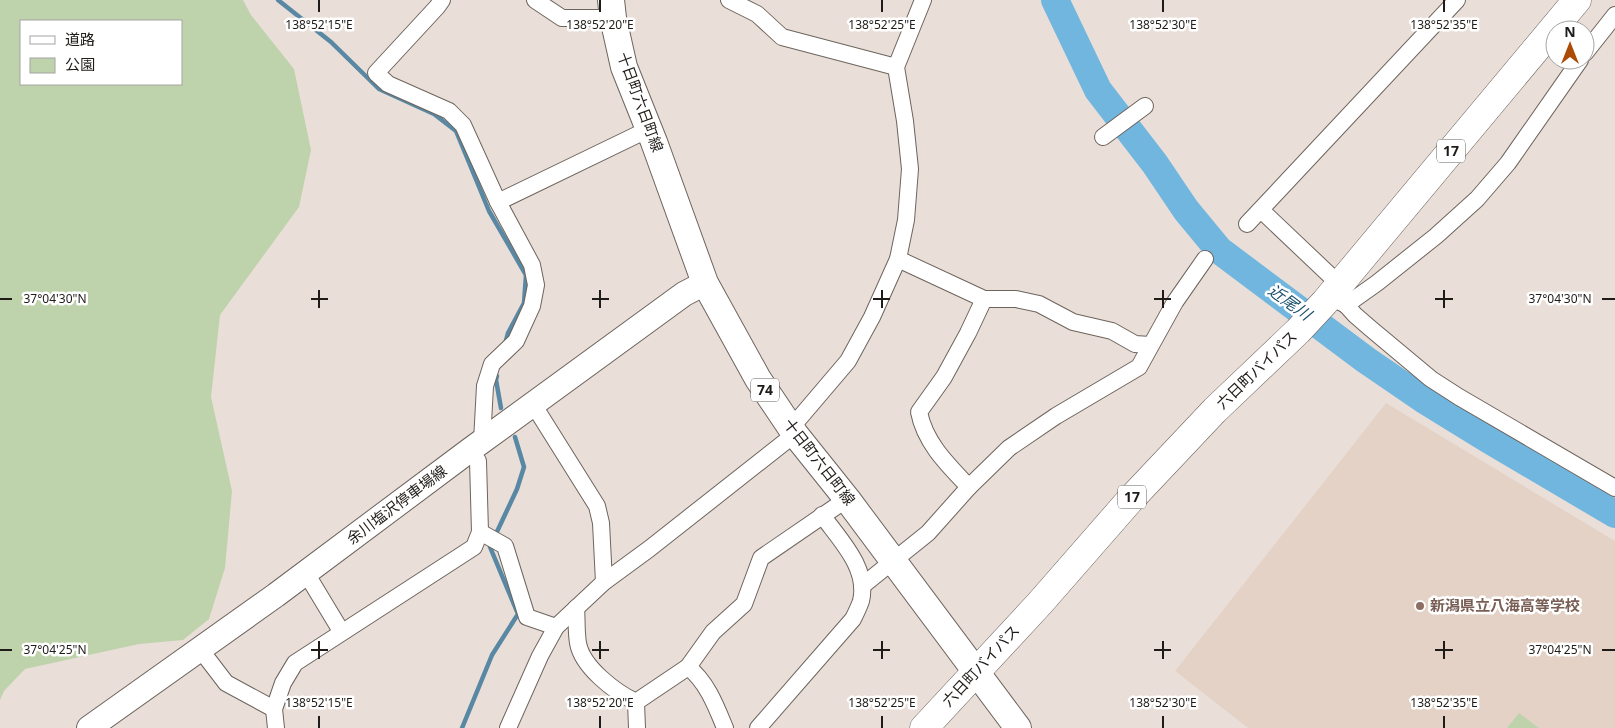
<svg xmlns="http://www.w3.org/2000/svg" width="1615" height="728" viewBox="0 0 1615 728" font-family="'Noto Sans','Noto Sans JP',sans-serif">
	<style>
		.built { fill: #e4d2c6 }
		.green { fill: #bed3ab; fill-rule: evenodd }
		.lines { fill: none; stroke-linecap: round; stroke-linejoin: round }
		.stream { stroke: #5888a3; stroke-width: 4.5 }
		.river { stroke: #70b6df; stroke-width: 28 }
		.street-casing { stroke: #6d645d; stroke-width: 18 }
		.secondary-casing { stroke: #6d645d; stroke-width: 26 }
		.primary-casing { stroke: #6d645d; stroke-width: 28 }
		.highway-casing { stroke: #6d645d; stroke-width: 29 }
		.street { stroke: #fff; stroke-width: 16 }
		.secondary { stroke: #fff; stroke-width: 24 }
		.primary { stroke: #fff; stroke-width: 26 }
		.highway { stroke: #fff; stroke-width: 28 }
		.ticks { fill: none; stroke: #1f1b18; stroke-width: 2 }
		.education-dot { fill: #8d6e63; stroke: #fff; stroke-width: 2 }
		.labels { text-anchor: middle; stroke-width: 5; stroke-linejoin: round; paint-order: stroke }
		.shield { fill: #fff; stroke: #625f5d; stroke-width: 1 }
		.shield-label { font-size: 14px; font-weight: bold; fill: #1f1b18 }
		.street-label { font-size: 15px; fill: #1f1b18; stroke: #fff }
		.education-label { font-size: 15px; font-weight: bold; fill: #785e54; stroke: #fff; text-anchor: start }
		.water-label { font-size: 16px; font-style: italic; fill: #194f6b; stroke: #fff }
		.ticks-label { font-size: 12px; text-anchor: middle; fill: #1f1b18; stroke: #fff; stroke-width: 5; stroke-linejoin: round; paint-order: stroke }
	</style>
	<rect width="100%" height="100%" fill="#eadfd8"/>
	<!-- built -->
	<polygon class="built" points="1386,403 1615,541 1615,728 1248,728 1175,671"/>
	<!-- green -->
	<g class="green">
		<path d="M0,0H243L251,15L294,69L311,150L299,207L220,315L211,397L232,491L225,568L209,619L183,640L139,644L25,669L4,691L0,700ZM21,21H181V84H21Z"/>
		<polygon points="1519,713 1539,728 1507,728"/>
	</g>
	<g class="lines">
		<!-- stream -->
		<g class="stream">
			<polyline points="278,0 331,42 379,89 434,114 456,131 489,211 526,275 524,303 508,333 505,344"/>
			<polyline points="497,376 496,380 501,408"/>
			<polyline points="495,536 517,489 524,467 515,437"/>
			<polyline points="462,728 492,655 518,614 490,547 492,543"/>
		</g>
		<!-- river -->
		<polyline class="river" points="1055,0 1098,90 1155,164 1186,210 1219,250 1366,360 1423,399 1488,439 1615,514"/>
		<defs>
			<g id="street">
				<polyline points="442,0 437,7 376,73 388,84 449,111 463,125 498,202 532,265 536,285 532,306 516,341 492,364 485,386 482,441"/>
				<polyline points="535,0 562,18 613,18"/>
				<polyline points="729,0 757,14 782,37 896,67"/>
				<polyline points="1585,53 1615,15"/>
				<polyline points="1103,137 1145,106"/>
				<polyline points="498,202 649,129"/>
				<polyline points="1261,210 1339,284"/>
				<polyline points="1247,224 1457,0"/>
				<polyline points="898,259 984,299 1016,299 1039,304 1073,322 1112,331 1135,344 1150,345"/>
				<polyline points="1329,296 1346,305 1377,283 1436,236 1477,199 1508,163 1580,60"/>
				<polyline points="1346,305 1355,315 1370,328 1431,379 1459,397 1615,488"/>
				<polyline points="533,404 597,506 601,523 604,582"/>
				<polyline points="791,428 848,361 872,317 898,259 906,220 910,169 905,121 896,67 923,0"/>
				<path d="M969,487C948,465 925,443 919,412L944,377L968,333L984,299"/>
				<polyline points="480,532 505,546 527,617 556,627"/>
				<polyline points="306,573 341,631"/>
				<polyline points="862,586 928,533 969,487 1009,448 1056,416 1139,367 1175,302 1205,259"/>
				<path d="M576,608C577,619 576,631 578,643C582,667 615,692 636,702"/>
				<polyline points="200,649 226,683 274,709"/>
				<polyline points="688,667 713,632 744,604 761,558 847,499"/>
				<polyline points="276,728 274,709 283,683 295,663 474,547 480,532 478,461 470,450"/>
				<polyline points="508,728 540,656 556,627 604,582 649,549 795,434"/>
				<path d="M637,728L636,702L688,667C707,682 716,706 725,728"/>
				<path d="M758,728L853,619C856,613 859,607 861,601C869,568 839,539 822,515"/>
			</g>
			<polyline id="secondary" points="89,728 276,595 470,450 684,294 705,283"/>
			<polyline id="primary" points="611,0 613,18 624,67 654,142 705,283 758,379 795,434 847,499 1018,728"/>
			<polyline id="highway" points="924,728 1040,603 1130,500 1215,410 1298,331 1325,302 1577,0"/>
		</defs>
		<!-- street casing -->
		<use href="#street" class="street-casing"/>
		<!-- secondary casing -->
		<use href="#secondary" class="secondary-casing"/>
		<!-- primary casing -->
		<use href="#primary" class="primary-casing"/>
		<!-- highway casing -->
		<use href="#highway" class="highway-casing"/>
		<!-- street -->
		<use href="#street" class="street"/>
		<!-- secondary -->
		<use href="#secondary" class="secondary"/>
		<!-- primary -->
		<use href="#primary" class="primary"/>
		<!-- highway -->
		<use href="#highway" class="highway"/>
	</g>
	<!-- ticks -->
	<path class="ticks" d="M319,0V12M600,0V12M882,0V12M1163,0V12M1444,0V12M319,290V308M600,290V308M882,290V308M1163,290V308M1444,290V308M0,299H12M311,299H328M592,299H609M873,299H890M1154,299H1171M1435,299H1453M1602,299H1615M319,641V659M600,641V659M882,641V659M1163,641V659M1444,641V659M0,650H12M311,650H328M592,650H609M873,650H890M1154,650H1171M1435,650H1453M1602,650H1615M319,716V728M600,716V728M882,716V728M1163,716V728M1444,716V728"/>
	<!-- markers -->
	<circle class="education-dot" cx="1420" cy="606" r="5"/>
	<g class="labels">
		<!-- shield labels -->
		<g class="shield">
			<rect x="1437" y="139.5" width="28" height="23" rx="4"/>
			<rect x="751" y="378.5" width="28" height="23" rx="4"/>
			<rect x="1118" y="485.5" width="28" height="23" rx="4"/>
		</g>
		<g class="shield-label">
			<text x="1451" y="156">17</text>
			<text x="765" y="395">74</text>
			<text x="1132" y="502">17</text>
		</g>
		<!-- street labels -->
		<g class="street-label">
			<text transform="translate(640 102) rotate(70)" y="5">十日町六日町線</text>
			<text transform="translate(1257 370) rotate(-44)" y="5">六日町バイパス</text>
			<text transform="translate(819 462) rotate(52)" y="5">十日町六日町線</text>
			<text transform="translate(397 505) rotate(-37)" y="5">余川塩沢停車場線</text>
			<text transform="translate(981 666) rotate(-47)" y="5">六日町バイパス</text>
		</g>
		<!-- education labels -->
		<g class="education-label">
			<text x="1430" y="611">新潟県立八海高等学校</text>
		</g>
		<!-- water labels -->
		<g class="water-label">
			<text transform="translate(1290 302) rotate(36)" y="6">近尾川</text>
		</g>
	</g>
	<g class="ticks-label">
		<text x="319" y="29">138°52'15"E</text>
		<text x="600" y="29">138°52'20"E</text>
		<text x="882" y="29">138°52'25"E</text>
		<text x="1163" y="29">138°52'30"E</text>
		<text x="1444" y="29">138°52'35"E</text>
		<text x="55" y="303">37°04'30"N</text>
		<text x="1560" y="303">37°04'30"N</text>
		<text x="55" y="654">37°04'25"N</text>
		<text x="1560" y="654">37°04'25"N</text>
		<text x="319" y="707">138°52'15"E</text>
		<text x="600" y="707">138°52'20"E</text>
		<text x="882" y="707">138°52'25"E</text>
		<text x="1163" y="707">138°52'30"E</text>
		<text x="1444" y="707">138°52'35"E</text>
	</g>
	<!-- legend -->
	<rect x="20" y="20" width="162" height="65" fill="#ffffff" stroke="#a5a4a3"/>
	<rect x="30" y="36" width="25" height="8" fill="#ffffff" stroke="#a5a4a3"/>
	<text x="65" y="45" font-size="15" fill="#1f1b18">道路</text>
	<rect x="30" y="58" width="25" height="15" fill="#bed3ab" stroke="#a5a4a3"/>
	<text x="65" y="70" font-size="15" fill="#1f1b18">公園</text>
	<!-- north arrow -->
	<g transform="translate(1570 45)"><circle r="24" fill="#ffffff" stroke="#a5a4a3"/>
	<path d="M0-4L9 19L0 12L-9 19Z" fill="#ac4b06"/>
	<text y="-8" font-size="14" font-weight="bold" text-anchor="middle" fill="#1f1b18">N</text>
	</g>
</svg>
